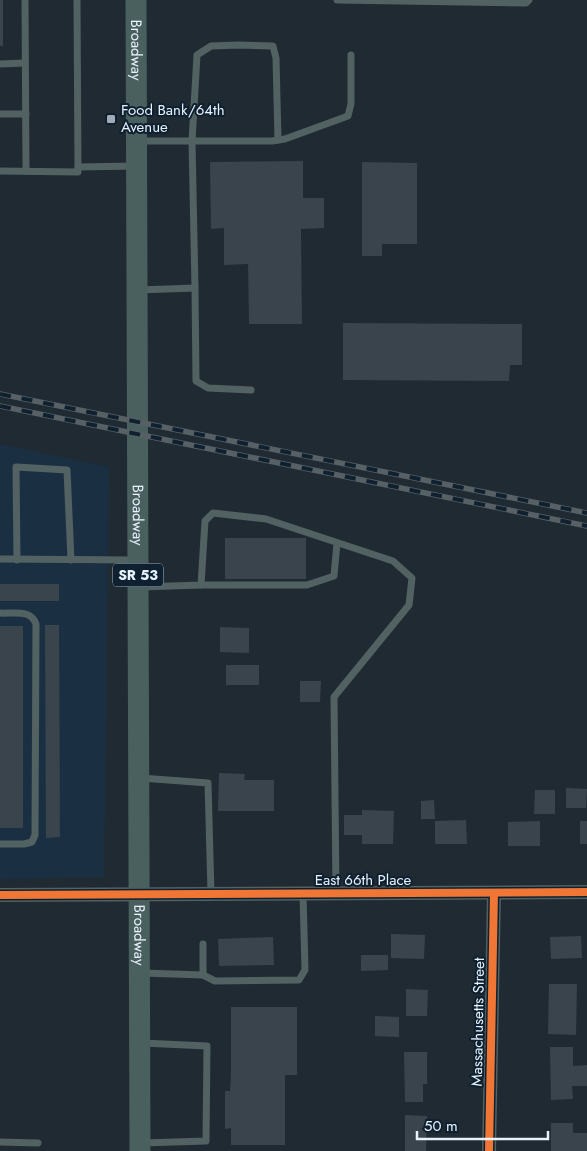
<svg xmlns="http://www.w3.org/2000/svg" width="587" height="1151" viewBox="0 0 587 1151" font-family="Jost,sans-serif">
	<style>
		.built { fill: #1a3042 }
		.building { fill: #3a444c }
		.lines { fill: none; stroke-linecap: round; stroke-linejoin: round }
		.service { stroke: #526162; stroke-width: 7 }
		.minor { stroke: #526162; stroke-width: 14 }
		.primary { stroke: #4a605e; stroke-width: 21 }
		.rail-casing { stroke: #576165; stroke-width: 5.5 }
		.rail { stroke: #0f2130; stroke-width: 4; stroke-dasharray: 11; stroke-linecap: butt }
		.cycleway-casing { stroke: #0f2130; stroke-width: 11 }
		.cycleway { stroke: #f07635; stroke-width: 8 }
		.poi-dot { fill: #a1acb6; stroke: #0f2130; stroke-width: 2 }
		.labels { text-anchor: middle; stroke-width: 4; stroke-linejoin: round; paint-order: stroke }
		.shield { fill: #0f2130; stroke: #a6b3c0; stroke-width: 1 }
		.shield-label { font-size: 14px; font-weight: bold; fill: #e7f2fd }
		.street-label { font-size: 15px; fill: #e7f2fd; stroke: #0f2130 }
		.poi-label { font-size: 15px; fill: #e7f2fd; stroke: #0f2130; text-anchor: start }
	</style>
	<rect width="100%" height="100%" fill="#202a32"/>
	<!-- built -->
	<polygon class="built" points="0,444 109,467 104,877 0,879"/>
	<!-- building -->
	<g class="building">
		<rect x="0" y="0" width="3" height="46"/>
		<polygon points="303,161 303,198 324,198 324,228 301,229 302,324 249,324 248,264 224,265 224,228 211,229 210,162"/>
		<polygon points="362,162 417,163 417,244 382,244 382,256 362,256"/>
		<polygon points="343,323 522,324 522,365 510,365 509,381 343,380"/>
		<rect x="225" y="538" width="81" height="41"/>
		<rect x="0" y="584" width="59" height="17"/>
		<polygon points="45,625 59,625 60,837 46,838"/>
		<rect x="0" y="626" width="23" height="202"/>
		<polygon points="220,627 249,628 249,653 220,652"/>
		<rect x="226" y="665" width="33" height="20"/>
		<polygon points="300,681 321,681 320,702 300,702"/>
		<polygon points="219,773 245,774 244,780 274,780 274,811 218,811"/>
		<polygon points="566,788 587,789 586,808 566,808"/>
		<polygon points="535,790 555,790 555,814 534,814"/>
		<polygon points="434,800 435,819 421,819 421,801"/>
		<polygon points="362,810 394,811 393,844 362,844 362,835 344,835 344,815 362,815"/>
		<polygon points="466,820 467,844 435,844 435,821"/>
		<polygon points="540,821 540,846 508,846 508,822"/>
		<rect x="580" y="821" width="7" height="23"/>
		<polygon points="391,934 425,935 424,959 391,958"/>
		<polygon points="581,936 582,958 551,959 550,937"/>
		<polygon points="273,937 274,965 219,966 218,939"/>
		<polygon points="361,955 388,955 388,970 361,971"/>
		<polygon points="549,984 577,984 576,1035 548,1034"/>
		<polygon points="406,989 428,990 427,1016 406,1016"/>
		<polygon points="231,1007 297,1007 297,1075 285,1075 285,1145 231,1145 231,1128 225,1129 225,1091 230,1091 231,1075"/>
		<polygon points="375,1016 399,1017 399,1037 375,1036"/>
		<polygon points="550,1047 573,1047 573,1066 587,1065 587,1086 572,1086 573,1099 551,1100"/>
		<polygon points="404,1052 427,1052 427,1084 423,1084 423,1102 405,1102"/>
		<polygon points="405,1115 427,1116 426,1151 405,1151"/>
		<polygon points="551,1123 573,1123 573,1133 587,1133 587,1151 551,1151"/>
	</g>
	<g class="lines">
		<!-- service -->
		<g class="service">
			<polyline points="25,0 26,171"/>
			<polyline points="337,0 526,3 529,0"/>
			<polyline points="0,64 25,63"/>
			<polyline points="0,114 26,114"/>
			<polyline points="140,141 272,141 285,139 348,116 351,104 351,55"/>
			<polyline points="78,167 135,166"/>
			<polyline points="0,171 78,172 77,0"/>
			<polyline points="195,288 196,381 208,388 251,390"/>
			<polyline points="138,290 195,288 192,141 197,55 211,46 238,45 273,46 276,58 278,140"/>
			<polyline points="0,559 135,560"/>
			<polyline points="17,560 16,467 67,470 71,560"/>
			<polyline points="201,585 307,585 334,576 337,543"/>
			<polyline points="141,587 201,585 205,521 213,513 266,519 393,561 412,578 409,605 334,697 336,894"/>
			<path d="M0,613C14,614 31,609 36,624L35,835L32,842L24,844H0"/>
			<polyline points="141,778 208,783 211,894"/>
			<polyline points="203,944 203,975"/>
			<polyline points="142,973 203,975 215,981 299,980 305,970 303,894"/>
			<polyline points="142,1043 207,1046 206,1141 142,1143"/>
			<polyline points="0,1142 38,1143"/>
		</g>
		<!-- minor -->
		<g class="minor">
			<polyline points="0,895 587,892"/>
			<polyline points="489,1151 494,893"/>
		</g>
		<!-- primary -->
		<path class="primary" id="s1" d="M136,0L140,1151"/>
		<defs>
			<g id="rail">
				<polyline points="0,394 587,513"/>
				<polyline points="0,406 587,526"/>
			</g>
		</defs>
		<!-- rail casing -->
		<use href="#rail" class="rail-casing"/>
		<!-- rail -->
		<use href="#rail" class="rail"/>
		<defs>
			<g id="cycleway">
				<polyline points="0,895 587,892"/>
				<polyline points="489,1151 494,893"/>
			</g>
		</defs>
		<!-- cycleway casing -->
		<use href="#cycleway" class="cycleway-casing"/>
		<!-- cycleway -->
		<use href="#cycleway" class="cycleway"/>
	</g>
	<!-- markers -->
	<rect class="poi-dot" x="106" y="114" width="10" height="10" rx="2.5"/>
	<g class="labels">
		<!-- shield labels -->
		<rect class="shield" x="113" y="563.5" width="50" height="23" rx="4"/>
		<g class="shield-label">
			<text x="138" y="580">SR 53</text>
		</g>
		<!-- street labels -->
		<g class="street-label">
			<text dy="5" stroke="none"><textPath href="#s1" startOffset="50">Broadway</textPath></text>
			<text dy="5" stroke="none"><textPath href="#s1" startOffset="515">Broadway</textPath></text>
			<text x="363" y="885">East 66th Place</text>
			<text dy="5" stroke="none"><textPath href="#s1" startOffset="935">Broadway</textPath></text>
			<text transform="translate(478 1022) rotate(-89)" y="5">Massachusetts Street</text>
		</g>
		<!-- poi labels -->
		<g class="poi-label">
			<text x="121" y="115">Food Bank/64th<tspan x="121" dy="17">Avenue</tspan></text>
		</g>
	</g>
	<!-- scale -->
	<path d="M417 1131v8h131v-8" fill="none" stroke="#e7f2fd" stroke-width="2.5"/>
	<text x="424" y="1131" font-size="15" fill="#e7f2fd" stroke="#0f2130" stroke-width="4" paint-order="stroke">50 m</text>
</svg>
